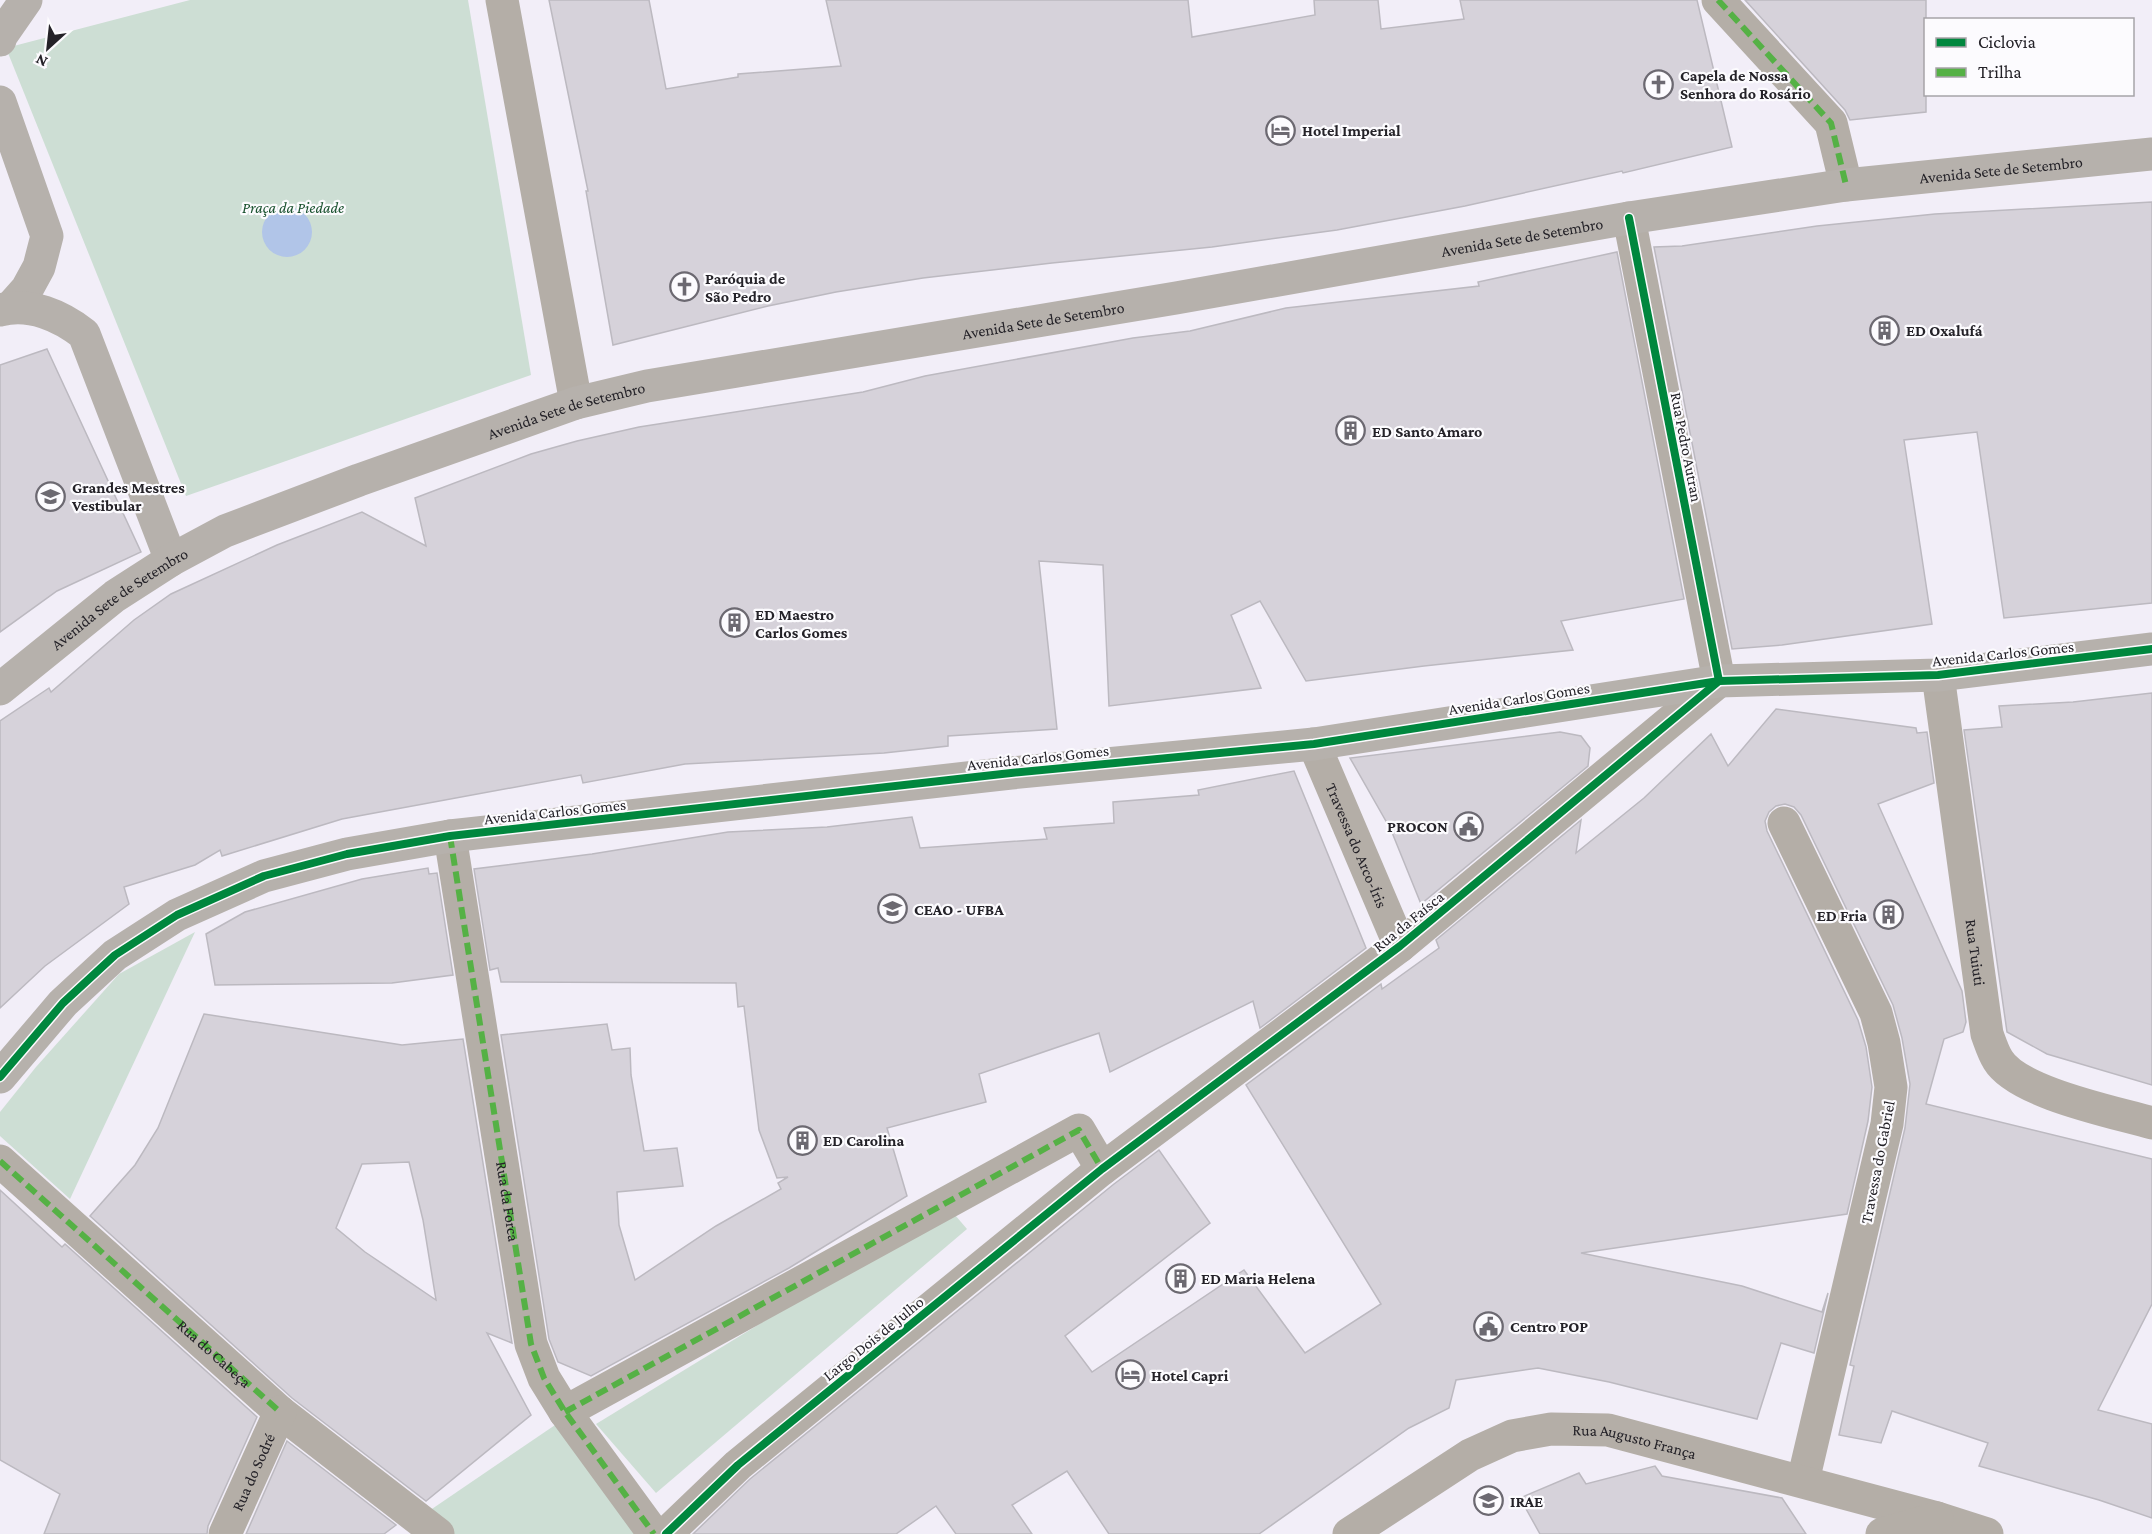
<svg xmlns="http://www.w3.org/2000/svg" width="2152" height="1534" viewBox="0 0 2152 1534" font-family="'Crimson Pro',serif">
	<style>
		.green { fill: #cdded4 }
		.water { fill: #b1c5e8 }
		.building { fill: #d6d2da; stroke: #bcb9c0; stroke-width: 1.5; fill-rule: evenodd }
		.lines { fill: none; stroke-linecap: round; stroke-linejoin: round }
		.minor { stroke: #b4aea7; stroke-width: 33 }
		.major { stroke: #b6b1ac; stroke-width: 33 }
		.quiet { stroke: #55b145; stroke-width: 6; stroke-dasharray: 12 6; stroke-linecap: butt }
		.cycleway-casing { stroke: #fcfbfe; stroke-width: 11 }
		.cycleway { stroke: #00873e; stroke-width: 8 }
		.labels { text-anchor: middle; stroke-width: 4.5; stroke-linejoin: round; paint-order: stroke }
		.poi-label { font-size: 16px; font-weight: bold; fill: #242228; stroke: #fcfbfe; text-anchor: start }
		.street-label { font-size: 16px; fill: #242228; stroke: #fcfbfe }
		.park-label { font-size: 16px; font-style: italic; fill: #1a522f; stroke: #fcfbfe }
	</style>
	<rect width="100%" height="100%" fill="#f2eef8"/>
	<!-- green -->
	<g class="green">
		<polygon points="190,0 468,0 531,375 186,496 6,48"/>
		<polygon points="195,932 70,1199 0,1136 0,1112 36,1067 119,974"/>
		<polygon points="949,1208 967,1229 656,1493 596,1424"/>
		<polygon points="561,1421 641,1534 452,1534 426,1513"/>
	</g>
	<!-- water -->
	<circle class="water" cx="287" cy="232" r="25"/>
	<!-- building -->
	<g class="building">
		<polygon points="549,0 649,0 666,89 738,77 738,74 841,66 826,0 1188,0 1192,37 1315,15 1314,0 1378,0 1381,29 1464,19 1460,0 1697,0 1732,147 1623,173 1622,171 1465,206 1337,230 1212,247 1052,263 923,278 836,292 768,306 613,345 586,191 588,191"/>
		<polygon points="1745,0 1926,0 1926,112 1850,120 1845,110"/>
		<polygon points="2152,202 2152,603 2004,618 1977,432 1904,440 1932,624 1782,645 1732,649 1654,247 1682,246 1817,226 1935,214"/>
		<polygon points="1617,252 1684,599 1561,621 1573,650 1424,666 1306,681 1260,601 1231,615 1261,688 1109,706 1103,565 1039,561 1057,729 948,736 948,746 884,753 685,764 583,783 581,775 342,819 222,856 220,850 195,865 124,887 129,904 45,966 0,1008 0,721 49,688 51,692 134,620 171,594 277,545 362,512 426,546 415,498 531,454 577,441 639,427 863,392 925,376 1133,338 1190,331 1286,308 1479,286 1478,282"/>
		<polygon points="47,349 141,552 57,591 0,632 0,365"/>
		<polygon points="2152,693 2152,1085 2047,1054 2007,1032 1964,730 2002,727 1999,706 2073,702"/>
		<polygon points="1776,709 1916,728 1917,733 1927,732 1934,783 1878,804 1962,991 1966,1022 1963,1032 1944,1039 1926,1104 2152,1159 2152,1304 2098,1410 2152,1424 2152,1518 2099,1500 1979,1466 1988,1443 1892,1411 1881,1443 1839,1435 1854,1366 1850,1365 1905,1128 1910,1084 1902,1038 1893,1005 1801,815 1794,807 1785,804 1776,806 1769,812 1765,821 1767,831 1858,1020 1866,1047 1872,1087 1868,1121 1847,1214 1581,1253 1742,1286 1822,1312 1828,1293 1814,1353 1781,1343 1757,1419 1609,1382 1538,1368 1456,1380 1449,1408 1409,1428 1259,1534 1109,1534 1067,1471 1012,1505 1032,1534 956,1534 936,1506 896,1534 693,1534 750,1479 1114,1184 1159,1150 1210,1223 1065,1336 1092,1372 1244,1270 1305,1353 1381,1304 1246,1085 1381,984 1382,989 1439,948 1436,940 1581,820 1576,853 1644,798 1711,734 1728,766"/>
		<polygon points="1560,732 1581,736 1590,748 1588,766 1421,904 1391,830 1350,758"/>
		<polygon points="1294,771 1366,948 1260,1028 1253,1001 1110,1072 1099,1033 979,1074 986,1102 887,1128 907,1196 789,1268 591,1376 558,1362 549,1339 501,1035 607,1024 612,1050 630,1048 631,1075 644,1151 677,1148 683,1186 617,1192 619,1225 635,1280 716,1226 781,1189 778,1183 788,1177 777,1178 759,1130 744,1006 738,1007 736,983 501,982 498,968 490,970 474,869 592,854 728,832 827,827 912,817 920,848 1047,839 1044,828 1114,823 1113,802 1199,795 1198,790"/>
		<polygon points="428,868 429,874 437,873 453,975 392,983 215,985 206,934 245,912 362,879"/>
		<path d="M204,1014L402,1045L463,1039L512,1343L487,1333L531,1415L426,1501L292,1398L90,1216L135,1165L158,1128ZM409,1162L423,1220L436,1300L365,1252L336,1228L362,1164Z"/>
		<polygon points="0,1190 62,1247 65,1244 257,1417 208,1526 207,1534 44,1534 60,1494 0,1460"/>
		<polygon points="287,1441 396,1525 384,1534 246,1534"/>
		<polygon points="1655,1466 1662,1476 1782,1498 1806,1534 1540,1534 1520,1498 1579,1473 1586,1484"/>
	</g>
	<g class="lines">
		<!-- minor -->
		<g class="minor">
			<polyline points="502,0 576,403"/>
			<polyline points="1718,0 1831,123 1846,185"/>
			<path id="s1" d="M1938,675L1987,1034C1990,1042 1993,1052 1998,1060C2018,1093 2114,1112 2152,1123"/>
			<path id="s2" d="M1314,744L1400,946"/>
			<polyline points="1784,823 1876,1013 1884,1043 1891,1087 1887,1124 1803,1481"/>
			<polyline points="450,836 531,1344 544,1378 565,1412 654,1534"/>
			<polyline points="0,1161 280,1412 438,1534"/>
			<polyline points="565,1412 1079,1130 1102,1169"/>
			<path id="s3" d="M225,1534L280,1412"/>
			<polyline points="666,1534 738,1465 1102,1169 1400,946 1719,681 1629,218"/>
			<path id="s4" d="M1349,1534L1470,1455L1512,1436L1551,1429L1608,1430L1937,1518L1987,1534"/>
			<polyline points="1882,1534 1937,1518"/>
		</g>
		<!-- major -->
		<g class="major">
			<polyline points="0,40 1,36 26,0"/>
			<polyline points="0,102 47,236 39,267 27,289 11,307"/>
			<path d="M0,310C30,302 61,316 84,334L171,560"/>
			<path id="s5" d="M0,689L115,596L171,560L225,531L359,480L576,403L647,386L1176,298L1629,218L1846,185L2152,154"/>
			<polyline points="0,1077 63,1003 115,955 177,915 264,876 347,854 450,836 1011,773 1314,744 1719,681 1938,675 2152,649"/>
		</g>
		<!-- quiet -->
		<g class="quiet">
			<polyline points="1718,0 1831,123 1846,185"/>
			<path id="s6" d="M450,836L531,1344L544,1378L565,1412L654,1534"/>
			<path id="s7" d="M0,1161L280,1412"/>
			<polyline points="565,1412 1079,1130 1102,1169"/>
		</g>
		<defs>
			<g id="cycleway">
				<polyline points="0,1077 63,1003 115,955 177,915 264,876 347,854 450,836 1011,773 1314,744 1719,681 1938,675 2152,649"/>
				<polyline points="666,1534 738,1465 1102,1169 1400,946 1719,681 1629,218"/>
			</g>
		</defs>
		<!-- cycleway casing -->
		<use href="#cycleway" class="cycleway-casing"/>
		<!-- cycleway -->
		<use href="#cycleway" class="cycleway"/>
	</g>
	<!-- icons -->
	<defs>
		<symbol id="church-ring" viewBox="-11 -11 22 22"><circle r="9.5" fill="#fcfbfe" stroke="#6c6971" stroke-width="1.5"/><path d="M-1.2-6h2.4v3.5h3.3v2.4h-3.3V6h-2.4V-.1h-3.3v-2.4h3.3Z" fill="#6c6971"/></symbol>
		<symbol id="hotel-ring" viewBox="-11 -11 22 22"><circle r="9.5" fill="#fcfbfe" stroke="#6c6971" stroke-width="1.5"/><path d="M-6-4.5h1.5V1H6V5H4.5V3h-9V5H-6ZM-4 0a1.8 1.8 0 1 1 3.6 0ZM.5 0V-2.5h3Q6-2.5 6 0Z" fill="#6c6971"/></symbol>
		<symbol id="building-ring" viewBox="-11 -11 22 22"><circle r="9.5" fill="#fcfbfe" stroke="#6c6971" stroke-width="1.5"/><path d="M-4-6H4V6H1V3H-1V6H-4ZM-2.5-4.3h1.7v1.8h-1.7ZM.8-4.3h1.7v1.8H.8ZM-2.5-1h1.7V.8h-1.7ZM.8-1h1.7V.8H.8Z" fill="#6c6971"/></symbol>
		<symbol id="school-ring" viewBox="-11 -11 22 22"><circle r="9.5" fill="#fcfbfe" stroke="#6c6971" stroke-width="1.5"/><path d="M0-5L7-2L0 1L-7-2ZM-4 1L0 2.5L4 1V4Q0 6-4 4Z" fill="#6c6971"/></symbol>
		<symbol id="civic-ring" viewBox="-11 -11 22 22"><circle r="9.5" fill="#fcfbfe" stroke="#6c6971" stroke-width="1.5"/><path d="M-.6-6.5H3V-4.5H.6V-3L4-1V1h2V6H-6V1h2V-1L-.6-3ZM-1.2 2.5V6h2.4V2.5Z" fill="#6c6971"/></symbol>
		<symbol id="university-ring" viewBox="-11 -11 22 22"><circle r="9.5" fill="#fcfbfe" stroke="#6c6971" stroke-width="1.5"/><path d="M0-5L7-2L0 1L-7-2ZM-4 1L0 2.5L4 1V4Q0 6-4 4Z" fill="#6c6971"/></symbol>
	</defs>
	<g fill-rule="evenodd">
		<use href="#church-ring" x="1642" y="68" width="33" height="33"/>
		<use href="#hotel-ring" x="1264" y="114" width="33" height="33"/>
		<use href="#church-ring" x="668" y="270" width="33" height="33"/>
		<use href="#building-ring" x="1868" y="314" width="33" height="33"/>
		<use href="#building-ring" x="1334" y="414" width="33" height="33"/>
		<use href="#school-ring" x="34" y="480" width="33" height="33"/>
		<use href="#building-ring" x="718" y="606" width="33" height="33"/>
		<use href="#civic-ring" x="1452" y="810" width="33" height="33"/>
		<use href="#university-ring" x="876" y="892" width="33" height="33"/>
		<use href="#building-ring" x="1872" y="898" width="33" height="33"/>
		<use href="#building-ring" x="786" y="1124" width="33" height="33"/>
		<use href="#building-ring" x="1164" y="1262" width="33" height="33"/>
		<use href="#civic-ring" x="1472" y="1310" width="33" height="33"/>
		<use href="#hotel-ring" x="1114" y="1358" width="33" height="33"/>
		<use href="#university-ring" x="1472" y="1484" width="33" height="33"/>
	</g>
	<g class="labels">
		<!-- poi labels -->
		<g class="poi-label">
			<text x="1680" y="81">Capela de Nossa<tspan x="1680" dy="18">Senhora do Rosário</tspan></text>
			<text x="1302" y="136">Hotel Imperial</text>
			<text x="705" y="284">Paróquia de<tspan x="705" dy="18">São Pedro</tspan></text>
			<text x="1906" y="336">ED Oxalufá</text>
			<text x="1372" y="437">ED Santo Amaro</text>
			<text x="72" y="493">Grandes Mestres<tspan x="72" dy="18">Vestibular</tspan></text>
			<text x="755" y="620">ED Maestro<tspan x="755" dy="18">Carlos Gomes</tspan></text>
			<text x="1448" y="832" text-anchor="end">PROCON</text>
			<text x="914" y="915">CEAO - UFBA</text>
			<text x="1867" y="921" text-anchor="end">ED Fria</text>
			<text x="823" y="1146">ED Carolina</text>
			<text x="1201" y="1284">ED Maria Helena</text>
			<text x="1510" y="1332">Centro POP</text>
			<text x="1151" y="1381">Hotel Capri</text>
			<text x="1510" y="1507">IRAE</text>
		</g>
		<!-- street labels -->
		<g class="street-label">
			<text dy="6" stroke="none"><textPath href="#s5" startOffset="2094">Avenida Sete de Setembro</textPath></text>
			<text dy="6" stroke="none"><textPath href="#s5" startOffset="1610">Avenida Sete de Setembro</textPath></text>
			<text dy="6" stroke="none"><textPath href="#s5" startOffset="1124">Avenida Sete de Setembro</textPath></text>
			<text dy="6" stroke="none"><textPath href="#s5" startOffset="638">Avenida Sete de Setembro</textPath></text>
			<text transform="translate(1687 447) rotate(79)" y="6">Rua Pedro Autran</text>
			<text dy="6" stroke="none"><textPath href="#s5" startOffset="150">Avenida Sete de Setembro</textPath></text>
			<text transform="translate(2003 653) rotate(-6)" y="6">Avenida Carlos Gomes</text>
			<text transform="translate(1519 698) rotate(-9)" y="6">Avenida Carlos Gomes</text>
			<text transform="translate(1038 757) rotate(-6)" y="6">Avenida Carlos Gomes</text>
			<text transform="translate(555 811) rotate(-6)" y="6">Avenida Carlos Gomes</text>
			<text dy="6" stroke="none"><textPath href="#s2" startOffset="110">Travessa do Arco-Íris</textPath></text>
			<text transform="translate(1408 921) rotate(-39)" y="6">Rua da Faísca</text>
			<text dy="6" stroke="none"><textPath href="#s1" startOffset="280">Rua Tuiuti</textPath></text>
			<text transform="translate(1877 1162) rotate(-79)" y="6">Travessa do Gabriel</text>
			<text dy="6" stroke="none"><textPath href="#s6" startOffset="370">Rua da Forca</textPath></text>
			<text transform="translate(873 1338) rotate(-39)" y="6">Largo Dois de Julho</text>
			<text dy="6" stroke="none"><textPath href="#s7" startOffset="288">Rua do Cabeça</textPath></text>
			<text dy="6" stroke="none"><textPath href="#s4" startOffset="315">Rua Augusto França</textPath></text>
			<text dy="6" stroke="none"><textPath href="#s3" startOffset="68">Rua do Sodré</textPath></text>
		</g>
		<!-- park labels -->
		<g class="park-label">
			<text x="293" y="213">Praça da Piedade</text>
		</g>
	</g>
	<!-- legend -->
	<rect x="1924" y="18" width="210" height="78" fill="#fcfbfe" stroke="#a6a4a8" stroke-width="1.5"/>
	<rect x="1936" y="38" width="30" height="9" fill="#00873e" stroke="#a6a4a8" stroke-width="1.5"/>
	<text x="1978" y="48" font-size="18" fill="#242228">Ciclovia</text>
	<rect x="1936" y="68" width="30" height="9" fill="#55b145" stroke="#a6a4a8" stroke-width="1.5"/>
	<text x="1978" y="78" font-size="18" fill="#242228">Trilha</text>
	<!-- north arrow -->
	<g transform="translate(48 48) rotate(207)" stroke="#fcfbfe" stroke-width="4.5" paint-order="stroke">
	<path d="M0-4.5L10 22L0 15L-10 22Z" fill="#242228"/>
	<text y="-9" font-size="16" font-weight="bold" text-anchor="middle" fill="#242228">N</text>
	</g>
</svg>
